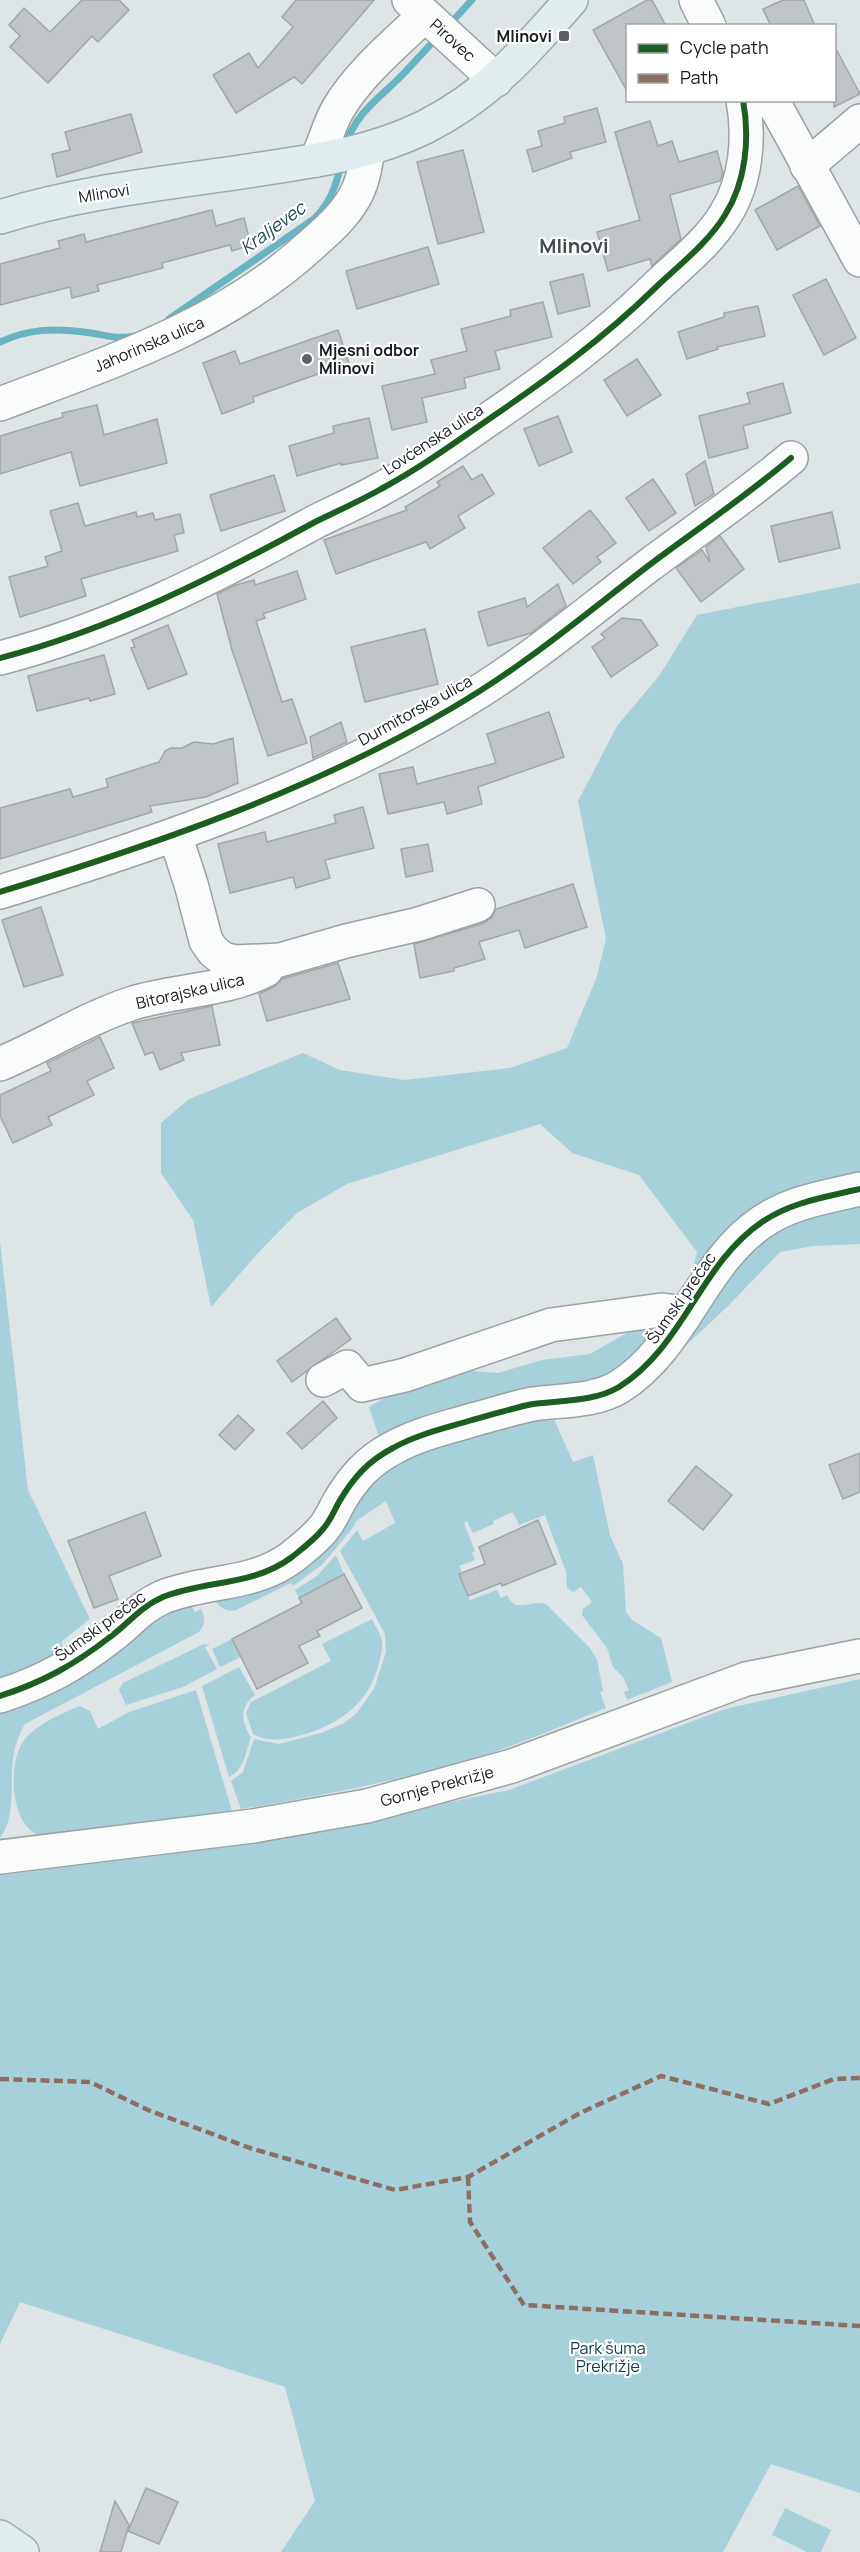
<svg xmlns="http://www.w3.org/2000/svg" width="860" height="2552" viewBox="0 0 860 2552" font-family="Manrope,sans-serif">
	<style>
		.green { fill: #a6d1da }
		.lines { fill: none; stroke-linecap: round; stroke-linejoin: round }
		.stream { stroke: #68b4c2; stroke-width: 7 }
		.building { fill: #bfc5c7; stroke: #a1a6a8; stroke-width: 1.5 }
		.minor-casing { stroke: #9ca1a3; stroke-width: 36 }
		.major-casing { stroke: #97acb1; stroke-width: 36 }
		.minor { stroke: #fafbfb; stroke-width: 33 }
		.major { stroke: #e1ecee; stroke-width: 33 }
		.quiet { stroke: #8d6e63; stroke-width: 4.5; stroke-dasharray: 9 4.5; stroke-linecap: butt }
		.cycleway-casing { stroke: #fff; stroke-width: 10 }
		.cycleway { stroke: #1b5e20; stroke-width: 6 }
		.poi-dot { fill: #5d6264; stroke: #fff; stroke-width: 2 }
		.labels { text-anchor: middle; stroke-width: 4.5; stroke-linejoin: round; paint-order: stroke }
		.poi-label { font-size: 16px; font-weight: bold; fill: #171c1d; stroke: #fff; text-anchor: end }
		.street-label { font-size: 16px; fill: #171c1d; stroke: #fff }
		.park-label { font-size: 16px; fill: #124149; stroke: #fff }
		.water-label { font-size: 18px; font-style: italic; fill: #1d4a52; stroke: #fff }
		.quarter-label { font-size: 20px; font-weight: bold; fill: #3f4b4d; stroke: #fff }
	</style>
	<rect width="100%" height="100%" fill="#dee5e7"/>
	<!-- green -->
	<g class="green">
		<polygon points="860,583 860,1244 813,1246 780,1252 728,1306 665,1365 382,1446 369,1407 413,1382 459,1370 498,1373 542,1360 590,1354 651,1319 687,1293 697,1252 639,1175 572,1153 540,1124 347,1184 297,1213 258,1253 211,1307 193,1220 161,1173 161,1123 189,1099 303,1053 340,1070 404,1080 510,1068 567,1048 596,979 606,939 578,801 617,726 659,676 697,615"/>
		<polygon points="0,1242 28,1490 90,1619 61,1642 68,1660 0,1690"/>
		<path d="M553,1417L573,1462L593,1455L610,1535L623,1564L626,1612L632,1620L661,1638L672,1682L627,1700L624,1692L629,1690L623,1677L613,1667L607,1648L582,1615L583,1609L592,1602L581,1587L573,1592L567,1588L566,1572L545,1515L519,1525L513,1512L493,1521L494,1524L473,1533L467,1521L464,1523L475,1551L472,1553L475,1560L459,1566L462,1571L459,1573L470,1600L497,1590L501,1598L507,1595C516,1615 531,1599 546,1604L590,1648L597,1660L603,1691L600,1692L606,1708C565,1724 524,1743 482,1756C403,1780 322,1796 241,1809L231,1781L243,1772L254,1739L279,1744L321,1733L344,1723L356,1714L374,1689L386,1652L385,1634L340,1551L357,1530L363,1541L395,1523L386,1501L356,1521L355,1525L322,1565L293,1586L291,1583L236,1610C227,1612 222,1609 215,1601L264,1580L373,1472L440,1443Z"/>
		<polygon points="336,1555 344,1574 299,1598 295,1590 317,1576"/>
		<path d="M189,1603L195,1612L201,1609C205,1618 206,1624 199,1632L25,1724C0,1764 23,1807 0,1838V1706L142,1617Z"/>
		<path d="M372,1619C375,1626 380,1633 382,1640C383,1648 381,1656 379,1663C369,1705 337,1726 298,1736C283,1740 266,1742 253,1734L246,1713L251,1702L331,1661L322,1644Z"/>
		<polygon points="232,1639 241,1657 220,1667 212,1649"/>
		<polygon points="204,1644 209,1645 205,1647 217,1669 183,1687 126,1705 119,1690 123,1683"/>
		<path d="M239,1667L255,1695C239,1707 241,1722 251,1737C246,1752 244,1770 229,1777L202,1686Z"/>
		<polygon points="860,1679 860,2493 771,2464 723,2552 281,2552 315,2501 285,2387 20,2302 0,2344 0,1875 233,1846 509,1790 725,1709"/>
		<path d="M196,1690L232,1811L39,1835C10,1825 7,1763 24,1740C36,1725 62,1713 80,1706L90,1711L98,1729L129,1712Z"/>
		<polygon points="785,2508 831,2530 821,2552 807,2552 772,2535"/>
	</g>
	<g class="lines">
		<!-- stream -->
		<g class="stream">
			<polyline points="448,26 472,0"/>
			<path d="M346,145C354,117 374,102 394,83C409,69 422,53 436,39"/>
			<path d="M169,319L314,219C330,203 336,186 341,165"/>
			<path d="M0,342C28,329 53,328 84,332C103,334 115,340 135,336"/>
		</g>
	</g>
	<!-- building -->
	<g class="building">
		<polygon points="82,0 119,0 129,10 98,42 92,36 48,83 10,47 20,36 9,25 24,8 50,32"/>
		<polygon points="296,0 374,0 302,84 294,77 236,113 213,75 249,53 258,68 293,27 282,17"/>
		<polygon points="647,0 652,0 666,26 627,26 627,91 593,30"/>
		<polygon points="783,0 804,0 815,26 771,26 763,9"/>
		<polygon points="834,45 860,94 834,107"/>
		<polygon points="597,108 606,142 570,152 572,158 533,172 527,150 542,146 538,131 565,123 564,117"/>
		<polygon points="131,114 142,152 57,177 52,154 70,150 65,132"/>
		<polygon points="650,121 658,146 672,141 679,162 717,151 723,173 720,181 670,195 681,239 652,266 650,259 608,271 597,232 640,220 615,132"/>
		<polygon points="463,150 484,232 438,244 417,162"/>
		<polygon points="798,186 820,226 777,250 755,210"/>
		<polygon points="212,210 216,226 244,218 251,245 232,251 230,245 162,263 163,268 97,285 99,291 72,298 70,287 0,305 0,264 60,248 58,241 84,234 86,242"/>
		<polygon points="428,247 439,284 357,309 346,271"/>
		<polygon points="583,274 590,306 558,314 550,282"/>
		<polygon points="826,279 856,338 824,355 793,295"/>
		<polygon points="543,302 552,337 495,351 500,369 464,378 466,388 422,398 427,422 392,430 382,386 435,374 431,360 467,351 461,329 511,316 510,310"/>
		<polygon points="758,306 765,336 717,347 718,349 687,359 678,332 724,317 724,313"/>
		<polygon points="338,330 349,363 253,397 254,402 222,414 203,363 235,351 240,364"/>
		<polygon points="637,359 661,395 627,416 604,380"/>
		<polygon points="783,383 791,413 743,426 748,448 709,458 699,416 750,403 747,393"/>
		<polygon points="97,405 104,435 157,419 167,463 80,486 71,452 0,474 0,436 63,417 62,413"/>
		<polygon points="558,416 572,452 539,466 524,429"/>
		<polygon points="369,418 378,458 341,465 341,463 297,476 289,446 334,433 333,426"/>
		<polygon points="705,461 714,494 695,506 686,474"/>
		<polygon points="463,466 472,480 482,474 494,494 458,516 465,528 430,549 426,542 336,574 324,540 407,510 405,507 440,486 437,482"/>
		<polygon points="274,475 285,511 221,531 210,495"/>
		<polygon points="653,479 676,513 649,531 626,498"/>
		<polygon points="78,503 85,526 136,512 137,517 153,513 155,520 180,514 184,533 174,535 178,551 81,579 86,596 20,617 9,577 48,566 45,557 62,551 50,511"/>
		<polygon points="590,510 616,543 597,557 601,562 573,584 543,548"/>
		<polygon points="832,512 840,548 779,562 771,526"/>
		<polygon points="720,536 744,569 701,602 676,568 702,550 710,562 706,547"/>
		<polygon points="297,571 306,599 263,614 265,618 256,621 282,702 292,699 307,743 268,756 232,650 217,594 236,585 254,580 255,585"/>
		<polygon points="558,584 566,606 531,633 488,646 478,612 525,598 527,607"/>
		<polygon points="622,618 641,620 658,645 611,677 592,647 605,638 601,634"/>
		<polygon points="168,625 187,674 148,689 131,648 135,647 132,640"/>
		<polygon points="425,629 438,684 365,702 351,647"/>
		<polygon points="104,655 115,694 90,701 89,698 37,711 28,676"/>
		<polygon points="549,712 564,757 478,787 482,804 447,814 444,802 388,814 379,774 413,767 417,784 496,763 487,734"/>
		<polygon points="341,722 347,742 313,758 310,737"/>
		<polygon points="233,738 238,783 206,797 150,806 152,812 0,859 0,808 70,789 73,797 108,787 106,779 159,762 165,751 171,748 182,748 194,742 213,744"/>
		<polygon points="363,807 374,848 325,860 330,878 296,888 293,877 230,893 218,844 265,832 267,842 336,823 334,815"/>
		<polygon points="428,844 433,871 406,877 401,849"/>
		<polygon points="573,884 587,927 525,948 519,930 479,942 485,959 454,968 454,971 420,978 414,944 484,923 492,917 496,909"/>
		<polygon points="41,907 63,975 24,987 2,920"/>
		<polygon points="338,963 350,999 267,1021 259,994 274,987 282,979"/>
		<polygon points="212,1006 220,1045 181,1053 184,1060 160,1070 153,1052 145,1055 132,1023"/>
		<polygon points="100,1037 114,1068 87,1081 94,1095 48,1117 52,1125 13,1143 0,1116 0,1095 51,1071 47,1063"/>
		<polygon points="336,1318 351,1339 292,1382 277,1361"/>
		<polygon points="323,1401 337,1418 302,1449 287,1433"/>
		<polygon points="238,1415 254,1430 235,1450 219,1435"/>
		<polygon points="860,1453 860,1492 843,1499 829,1465"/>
		<polygon points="696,1466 732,1495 703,1530 668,1501"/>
		<polygon points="145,1512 161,1556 109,1576 118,1599 94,1608 68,1541"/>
		<polygon points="538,1520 556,1564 502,1586 501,1583 468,1596 459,1574 485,1564 479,1547"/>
		<polygon points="344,1574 362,1608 317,1631 320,1636 299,1646 308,1663 257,1689 232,1639 302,1603 299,1598"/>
		<polygon points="146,2488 178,2502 159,2544 128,2531"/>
		<polygon points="115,2501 129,2525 121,2552 100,2552"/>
	</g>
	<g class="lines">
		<defs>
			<g id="minor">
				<polyline points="409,0 496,80"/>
				<polyline points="696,0 709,26"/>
				<polyline points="772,100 860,260"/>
				<path d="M316,160C325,144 328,126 338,109C359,73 395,44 425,15"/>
				<polyline points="807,166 860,121"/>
				<path d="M0,404C110,362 223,326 311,245C327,231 344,216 354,198C363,183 365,167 368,150"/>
				<path d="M0,658C112,629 214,577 315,522C337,511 360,501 381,489C420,468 456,442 492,417C549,378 605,337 654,289C678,266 708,243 725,215C746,182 750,138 743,100"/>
				<polyline points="175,835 191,884 206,941 213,951 223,959 235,962 280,960 346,941 419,924 478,905"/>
				<path d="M0,892C156,844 311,791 452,708C523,667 584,615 648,566C696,530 745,497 791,458"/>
				<path d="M0,1064C45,1045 87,1018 133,1003C176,990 226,991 266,970"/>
				<polyline points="323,1380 347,1367 362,1385 405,1375 551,1325 662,1310 686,1313"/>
				<path d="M0,1696C43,1682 74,1665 110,1637C129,1623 140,1607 163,1597C206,1580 254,1586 292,1557C303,1548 314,1540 323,1529C330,1521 334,1511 339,1502C353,1478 368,1461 393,1448C418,1434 446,1428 472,1420C492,1415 512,1408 533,1404C561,1400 594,1402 619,1387C684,1346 700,1264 762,1222C791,1202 826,1197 860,1189"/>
				<polyline points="0,1857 253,1826 367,1806 512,1766 746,1679 860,1656"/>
			</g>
			<g id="major">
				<path d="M0,217C82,191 169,183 254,170C314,161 370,154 425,127C488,95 526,52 571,0"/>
				<polyline points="0,2537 22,2552"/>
			</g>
		</defs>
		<!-- minor casing -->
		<use href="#minor" class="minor-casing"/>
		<!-- major casing -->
		<use href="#major" class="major-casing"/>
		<!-- minor -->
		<use href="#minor" class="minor"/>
		<!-- major -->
		<use href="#major" class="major"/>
		<!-- quiet -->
		<g class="quiet">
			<polyline points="0,2079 90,2082 148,2110 250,2148 395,2190 468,2177 580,2113 661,2076 769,2104 834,2079 860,2078"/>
			<polyline points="468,2177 470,2222 524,2305 860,2326"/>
		</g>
		<defs>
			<g id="cycleway">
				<path d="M0,658C112,629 214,577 315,522C337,511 360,501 381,489C420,468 456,442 492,417C549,378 605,337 654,289C678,266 708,243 725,215C746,182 750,138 743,100"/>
				<path d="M0,892C156,844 311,791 452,708C523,667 584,615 648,566C696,530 745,497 791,458"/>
				<path d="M0,1696C43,1682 74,1665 110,1637C129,1623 140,1607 163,1597C206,1580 254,1586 292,1557C303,1548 314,1540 323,1529C330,1521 334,1511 339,1502C353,1478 368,1461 393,1448C418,1434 446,1428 472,1420C492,1415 512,1408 533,1404C561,1400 594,1402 619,1387C684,1346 700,1264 762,1222C791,1202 826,1197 860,1189"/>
			</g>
		</defs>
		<!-- cycleway casing -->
		<use href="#cycleway" class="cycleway-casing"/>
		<!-- cycleway -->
		<use href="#cycleway" class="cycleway"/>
	</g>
	<!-- markers -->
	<g class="poi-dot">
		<rect x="558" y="30" width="12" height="12" rx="3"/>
		<circle cx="307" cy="359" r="6"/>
	</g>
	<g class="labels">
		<!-- poi labels -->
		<g class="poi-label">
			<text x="552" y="42">Mlinovi</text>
			<text x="319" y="356" text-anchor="start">Mjesni odbor<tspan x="319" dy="18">Mlinovi</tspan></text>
		</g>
		<!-- street labels -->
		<g class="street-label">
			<text transform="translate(453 40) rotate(42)" y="6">Pirovec</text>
			<text transform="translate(104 193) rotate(-9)" y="6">Mlinovi</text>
			<text transform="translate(149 344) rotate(-23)" y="6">Jahorinska ulica</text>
			<text transform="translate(433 439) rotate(-33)" y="6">Lovćenska ulica</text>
			<text transform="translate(415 710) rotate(-29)" y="6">Durmitorska ulica</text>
			<text transform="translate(190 991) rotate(-13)" y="6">Bitorajska ulica</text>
			<text transform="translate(681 1298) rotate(-55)" y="6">Šumski prečac</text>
			<text transform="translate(100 1626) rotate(-36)" y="6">Šumski prečac</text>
			<text transform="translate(437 1786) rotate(-15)" y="6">Gornje Prekrižje</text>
		</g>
		<!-- park labels -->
		<g class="park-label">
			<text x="608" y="2354">Park šuma<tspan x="608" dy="18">Prekrižje</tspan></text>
		</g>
		<!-- water labels -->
		<g class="water-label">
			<text transform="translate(273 228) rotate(-36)" y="6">Kraljevec</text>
		</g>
		<!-- quarter labels -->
		<g class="quarter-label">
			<text x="574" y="253">Mlinovi</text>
		</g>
	</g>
	<!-- legend -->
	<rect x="626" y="24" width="210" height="78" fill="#ffffff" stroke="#a2a4a5" stroke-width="1.5"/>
	<rect x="638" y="44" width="30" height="9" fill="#1b5e20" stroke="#a2a4a5" stroke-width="1.5"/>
	<text x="680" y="54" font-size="18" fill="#171c1d">Cycle path</text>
	<rect x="638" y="74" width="30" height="9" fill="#8d6e63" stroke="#a2a4a5" stroke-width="1.5"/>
	<text x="680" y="84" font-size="18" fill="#171c1d">Path</text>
</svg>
